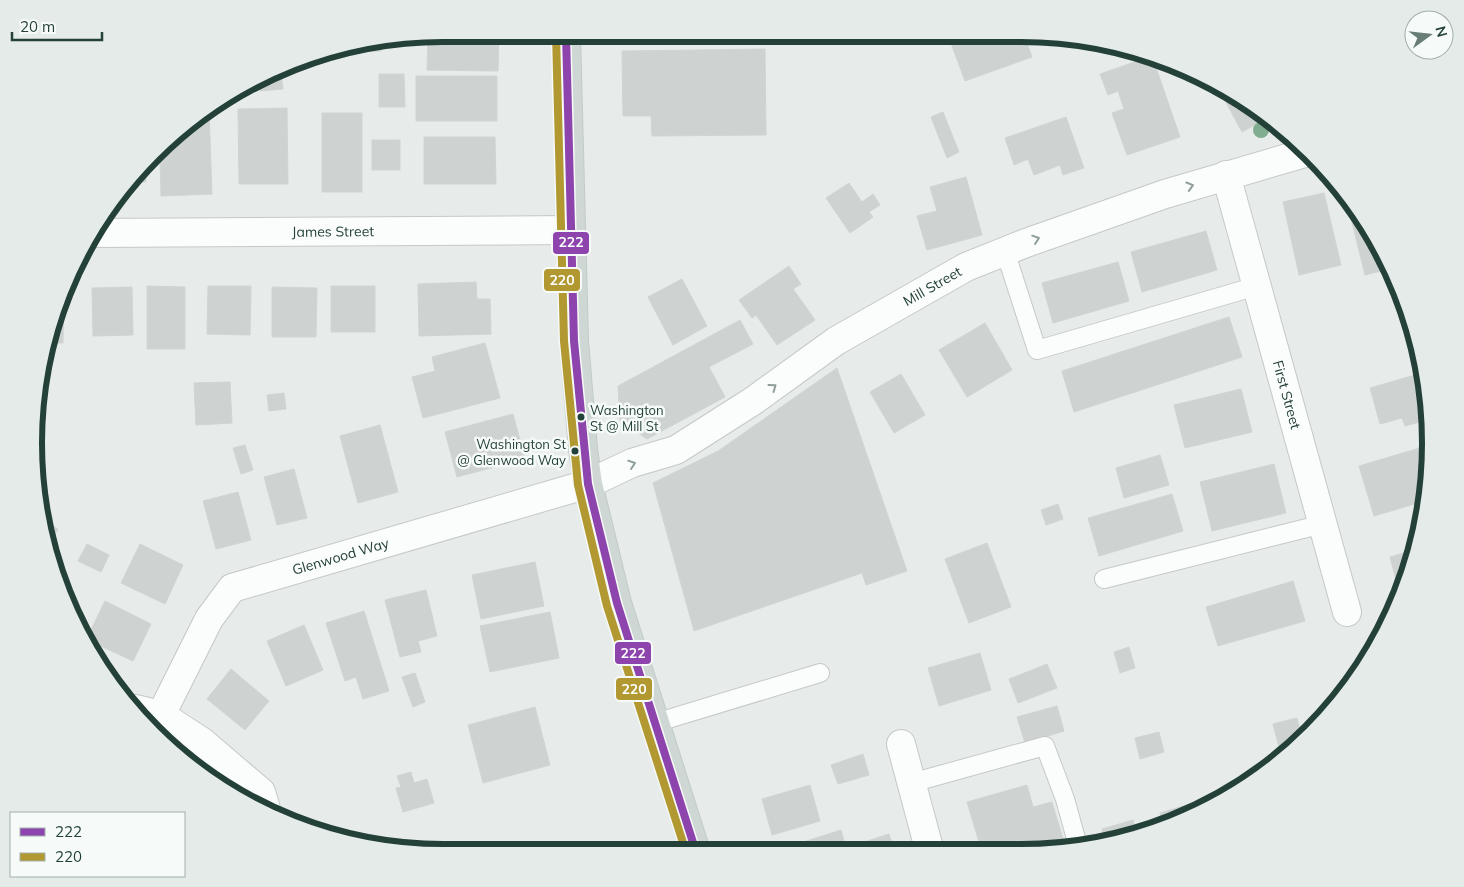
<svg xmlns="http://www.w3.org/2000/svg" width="1464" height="887" viewBox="0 0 1464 887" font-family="Mulish,sans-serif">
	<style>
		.building { fill: #ced3d1; stroke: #d0d5d3 }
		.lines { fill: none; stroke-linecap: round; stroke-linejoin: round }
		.lane-casing { stroke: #c4c9c7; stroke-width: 20 }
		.street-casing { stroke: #c4c9c7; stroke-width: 30 }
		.primary-casing { stroke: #c2cbc8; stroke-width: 30 }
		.lane { stroke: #fbfcfc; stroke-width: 18 }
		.street { stroke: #fbfcfc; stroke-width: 28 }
		.primary { stroke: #cfd7d5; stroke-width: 28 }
		.bus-1-casing { stroke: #f6faf8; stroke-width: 11 }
		.bus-2-casing { stroke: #f6faf8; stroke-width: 11 }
		.bus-1 { stroke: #8e44ad; stroke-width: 8 }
		.bus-2 { stroke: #b29830; stroke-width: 8 }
		.tree { fill: #80ad90 }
		.oneway { stroke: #8f9e9a }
		.bus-dot { fill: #234138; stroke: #f6faf8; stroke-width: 2 }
		.labels { text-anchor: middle; stroke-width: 5; stroke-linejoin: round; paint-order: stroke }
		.bus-label { font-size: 13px; fill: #234138; stroke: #f6faf8; text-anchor: start }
		.street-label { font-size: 14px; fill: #234138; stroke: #f6faf8 }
		.rim { fill: none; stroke: #234138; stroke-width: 6 }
		.line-badge { stroke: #f6faf8; stroke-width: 2 }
		.badge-label { font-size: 14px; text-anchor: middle; font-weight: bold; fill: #fff }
	</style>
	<rect width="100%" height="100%" fill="#e7ecea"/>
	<!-- building -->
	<g class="building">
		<polygon points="444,34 499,34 498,71 427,70 428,36"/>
		<polygon points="948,35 1024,35 1032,57 965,81"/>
		<polygon points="381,44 381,51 352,52 351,49"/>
		<polygon points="765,49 766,135 652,136 651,116 623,116 622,51"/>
		<polygon points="331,52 331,58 318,57 318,54"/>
		<polygon points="1152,56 1180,137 1127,155 1112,113 1124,109 1118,91 1108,95 1100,74"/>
		<polygon points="281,72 283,89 260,91 259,84"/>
		<polygon points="379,74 404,74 405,107 379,107"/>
		<rect x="416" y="76" width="81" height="45"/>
		<polygon points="1224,91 1248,103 1267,118 1242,132 1221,93"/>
		<polygon points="287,108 288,184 239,184 238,109"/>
		<polygon points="209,110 212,194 161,196 160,155 194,118"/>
		<polygon points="943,112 959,152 947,158 931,117"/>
		<rect x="322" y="113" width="40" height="79"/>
		<polygon points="1066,117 1084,168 1063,175 1060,165 1034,175 1028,159 1014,165 1005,138"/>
		<polygon points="424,137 495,137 496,184 424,184"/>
		<rect x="372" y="140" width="28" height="30"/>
		<polygon points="146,170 146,182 134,182"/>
		<polygon points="966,177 982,235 927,250 917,216 937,211 930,187"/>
		<polygon points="849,183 862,202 873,194 880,205 869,212 873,217 850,233 826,198"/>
		<polygon points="1324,193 1341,265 1299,275 1283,202"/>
		<polygon points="1346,198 1361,216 1389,269 1365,275"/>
		<polygon points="1206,231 1217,270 1142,292 1131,252"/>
		<polygon points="1118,262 1129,301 1053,323 1042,283"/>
		<polygon points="789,266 801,284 793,289 815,320 777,345 756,315 752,318 739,300"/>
		<polygon points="682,279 707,326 673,345 648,297"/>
		<polygon points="476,282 477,299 490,299 491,334 419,336 418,284"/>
		<polygon points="147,286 185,287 185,349 147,349"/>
		<polygon points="208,286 251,286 250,335 207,334"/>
		<rect x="331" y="286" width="44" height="46"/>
		<polygon points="132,287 133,335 93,336 92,288"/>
		<polygon points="272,287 317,288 316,337 272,337"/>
		<polygon points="64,295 63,343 50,343 55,312"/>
		<polygon points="1229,317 1242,357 1074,412 1062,371"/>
		<polygon points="740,320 753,344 709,367 725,397 647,439 620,420 618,386"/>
		<polygon points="985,323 1012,370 967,397 939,350"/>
		<polygon points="485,343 500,398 423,418 412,377 435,371 432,357"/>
		<polygon points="837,368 907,571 866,585 862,573 694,631 653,483 718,451"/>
		<polygon points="901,374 925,415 894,433 870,392"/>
		<polygon points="1415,375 1420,394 1425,392 1427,416 1422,417 1423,421 1405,426 1402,418 1380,424 1370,388"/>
		<polygon points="230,382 232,423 196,425 194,383"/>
		<polygon points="1241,389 1252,432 1185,448 1174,405"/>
		<polygon points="284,393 286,409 269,411 267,395"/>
		<polygon points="513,414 525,459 457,477 445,432"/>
		<polygon points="380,425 398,492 358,503 340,436"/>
		<polygon points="245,445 253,470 241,474 233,448"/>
		<polygon points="1430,445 1427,475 1419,477 1425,501 1374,516 1359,466"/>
		<polygon points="1160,455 1169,485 1124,498 1116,468"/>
		<polygon points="1274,464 1286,513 1212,531 1200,482"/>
		<polygon points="294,469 307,518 277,525 264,477"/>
		<polygon points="238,492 251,540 216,549 203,501"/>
		<polygon points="1172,494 1183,531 1099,556 1088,518"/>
		<polygon points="1058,504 1063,519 1046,525 1041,510"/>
		<polygon points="47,522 58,529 50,543"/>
		<polygon points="987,543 1011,607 969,623 945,559"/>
		<polygon points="87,544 109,555 101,572 78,561"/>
		<polygon points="140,544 183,565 165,604 121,583"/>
		<polygon points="1414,550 1400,595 1390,557"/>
		<polygon points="535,562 544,606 481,619 472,575"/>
		<polygon points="1293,581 1305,621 1218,646 1206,607"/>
		<polygon points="426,590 437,636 418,641 421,652 400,657 385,600"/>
		<polygon points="105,601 151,624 133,661 90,641 88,636"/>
		<polygon points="364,611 389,691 363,699 356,677 345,681 326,623"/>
		<polygon points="550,612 559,658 490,672 480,626"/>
		<polygon points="304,625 323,670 286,686 267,641"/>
		<polygon points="1129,647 1135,668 1120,673 1114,652"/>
		<polygon points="980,653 991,690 939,706 928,668"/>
		<polygon points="1047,664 1057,688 1018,703 1009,679"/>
		<polygon points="231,669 269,701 245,730 207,699"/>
		<polygon points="415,673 425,702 413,707 402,677"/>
		<polygon points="1057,706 1064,731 1025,743 1017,717"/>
		<polygon points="535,707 550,765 483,783 468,725"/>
		<polygon points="1297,718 1302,738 1291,751 1281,755 1273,724"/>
		<polygon points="1159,732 1164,752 1140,759 1135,738"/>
		<polygon points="863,754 869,775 838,784 831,765"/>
		<polygon points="411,772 414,783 427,779 434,803 403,812 396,788 401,787 397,776"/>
		<polygon points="810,785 820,821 772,835 762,799"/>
		<polygon points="1027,785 1033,807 1052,802 1066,849 1048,852 982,852 967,802"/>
		<polygon points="1196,802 1198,811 1164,826 1160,813"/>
		<polygon points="1133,820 1137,835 1105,841 1102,829"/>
		<polygon points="841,830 846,848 889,834 895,852 797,852 794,845"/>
	</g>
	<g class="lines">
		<defs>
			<g id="lane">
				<polyline points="1005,251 1037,350 1257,286"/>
				<polyline points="1104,579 1323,524"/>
				<polyline points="655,723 820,673"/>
				<polyline points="911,783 1045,746 1065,799 1078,846"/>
			</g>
			<g id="street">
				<path id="s1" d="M1226,175L1347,612"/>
				<path id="s2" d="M94,233L571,230"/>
				<polyline points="136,709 161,715 201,741 261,792 266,809"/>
				<path id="s3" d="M161,715L209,619L232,588L588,484L632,463L676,450L753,401L836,341L966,267L1026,243L1165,194L1308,152"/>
				<polyline points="901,744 930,852"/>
			</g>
			<polyline id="primary" points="566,34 574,341 583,449 588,484 617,603 696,852"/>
		</defs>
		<!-- lane casing -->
		<use href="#lane" class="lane-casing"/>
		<!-- street casing -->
		<use href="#street" class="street-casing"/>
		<!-- primary casing -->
		<use href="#primary" class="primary-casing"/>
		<!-- lane -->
		<use href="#lane" class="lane"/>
		<!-- street -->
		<use href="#street" class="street"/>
		<!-- primary -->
		<use href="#primary" class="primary"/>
		<defs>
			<polyline id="bus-1" points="566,34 574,341 588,484 617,603 696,852"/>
			<polyline id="bus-2" points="556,34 564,341 578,485 607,606 686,852"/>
		</defs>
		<!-- bus-1 casing -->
		<use href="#bus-1" class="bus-1-casing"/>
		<!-- bus-2 casing -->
		<use href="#bus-2" class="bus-2-casing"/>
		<!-- bus-1 -->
		<use href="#bus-1" class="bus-1"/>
		<!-- bus-2 -->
		<use href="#bus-2" class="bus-2"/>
	</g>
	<!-- trees -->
	<circle class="tree" cx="1261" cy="130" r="8"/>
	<!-- one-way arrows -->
	<defs><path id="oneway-chevron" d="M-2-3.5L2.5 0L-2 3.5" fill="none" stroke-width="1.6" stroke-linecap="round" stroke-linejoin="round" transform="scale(1.25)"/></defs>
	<g class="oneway">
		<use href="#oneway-chevron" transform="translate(1190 186) rotate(-17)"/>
		<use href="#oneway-chevron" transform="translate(1036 239) rotate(-19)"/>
		<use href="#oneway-chevron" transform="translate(773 387) rotate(-36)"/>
		<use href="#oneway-chevron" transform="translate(632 464) rotate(-19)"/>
	</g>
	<!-- markers -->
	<g class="bus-dot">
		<circle cx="581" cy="417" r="4.5"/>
		<circle cx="575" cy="451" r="4.5"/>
	</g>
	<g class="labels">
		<!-- bus labels -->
		<g class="bus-label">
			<text x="590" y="415">Washington<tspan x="590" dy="16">St @ Mill St</tspan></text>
			<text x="566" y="449" text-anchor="end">Washington St<tspan x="566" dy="16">@ Glenwood Way</tspan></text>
		</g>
		<!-- street labels -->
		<g class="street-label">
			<text dy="5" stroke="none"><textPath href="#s2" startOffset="239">James Street</textPath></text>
			<text dy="5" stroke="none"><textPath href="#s3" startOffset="916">Mill Street</textPath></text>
			<text dy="5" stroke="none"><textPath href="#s1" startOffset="228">First Street</textPath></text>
			<text dy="5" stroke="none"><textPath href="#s3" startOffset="259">Glenwood Way</textPath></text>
		</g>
	</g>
	<!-- crop -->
	<path d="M0 0H1464V887H0ZM443 42H1021A401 401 0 0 1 1422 443V443A401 401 0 0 1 1021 844H443A401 401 0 0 1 42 443V443A401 401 0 0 1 443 42Z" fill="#e5ebe9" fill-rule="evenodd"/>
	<path class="rim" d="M443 42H1021A401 401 0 0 1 1422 443V443A401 401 0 0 1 1021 844H443A401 401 0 0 1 42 443V443A401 401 0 0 1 443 42Z"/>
	<g class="line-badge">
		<rect x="552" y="231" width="38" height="24" rx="5" fill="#8e44ad"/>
		<rect x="543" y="268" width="38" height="24" rx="5" fill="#b29830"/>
		<rect x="614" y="641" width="38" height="24" rx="5" fill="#8e44ad"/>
		<rect x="615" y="677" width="38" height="24" rx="5" fill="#b29830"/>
	</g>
	<g class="badge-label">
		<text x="571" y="247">222</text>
		<text x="562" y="285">220</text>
		<text x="633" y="658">222</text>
		<text x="634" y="694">220</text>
	</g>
	<!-- legend -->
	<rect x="10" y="812" width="175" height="65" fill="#f6faf8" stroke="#a2b0ab"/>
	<rect x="20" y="828" width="25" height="8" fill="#8e44ad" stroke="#a2b0ab"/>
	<text x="55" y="837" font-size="15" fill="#234138">222</text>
	<rect x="20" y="853" width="25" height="8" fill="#b29830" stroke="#a2b0ab"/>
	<text x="55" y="862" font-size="15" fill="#234138">220</text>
	<!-- north arrow -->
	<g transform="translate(1429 35) rotate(75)"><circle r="24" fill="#f6faf8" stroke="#a2b0ab"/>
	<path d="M0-4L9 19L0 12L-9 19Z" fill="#687d76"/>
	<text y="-8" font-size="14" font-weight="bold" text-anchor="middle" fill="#234138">N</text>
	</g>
	<!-- scale -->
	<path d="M12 32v8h90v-8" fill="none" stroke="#234138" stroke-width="2.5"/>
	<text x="20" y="32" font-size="15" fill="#234138" stroke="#f6faf8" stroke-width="4" paint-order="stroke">20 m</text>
</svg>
